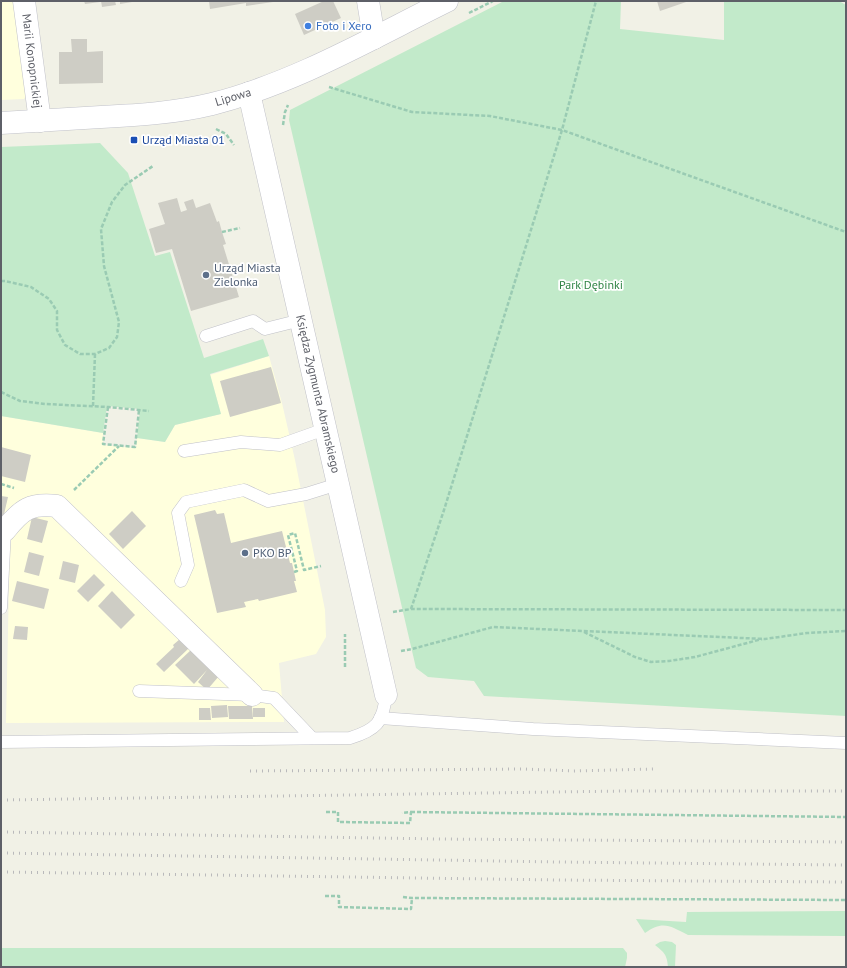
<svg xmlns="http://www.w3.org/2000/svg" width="847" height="968" viewBox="0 0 847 968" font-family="'PT Sans',sans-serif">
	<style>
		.commercial { fill: #ffd }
		.green { fill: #c2eaca }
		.building { fill: #cecdc5 }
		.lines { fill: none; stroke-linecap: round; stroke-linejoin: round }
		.lane-casing { stroke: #c0c1c8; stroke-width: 13 }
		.street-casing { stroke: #c0c1c8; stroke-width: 23 }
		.secondary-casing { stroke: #c1c2ca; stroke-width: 23 }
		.path { stroke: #9acbb3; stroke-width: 2.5; stroke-dasharray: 4 2; stroke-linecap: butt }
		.lane { stroke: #fff; stroke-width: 12 }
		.street { stroke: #fff; stroke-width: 22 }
		.secondary { stroke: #fff; stroke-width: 22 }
		.rail { stroke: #b9b9bb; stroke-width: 3; stroke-dasharray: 1 5; stroke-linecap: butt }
		.shop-dot { fill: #3f7fe0; stroke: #fff; stroke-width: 1.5 }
		.transit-dot { fill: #1a4fb4; stroke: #fff; stroke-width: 1.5 }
		.service-dot { fill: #5c6f8a; stroke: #fff; stroke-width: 1.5 }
		.labels { text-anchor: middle; stroke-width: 3.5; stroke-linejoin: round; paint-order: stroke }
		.shop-label { font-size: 12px; fill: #366cbe; stroke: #fff; text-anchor: start }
		.street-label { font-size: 12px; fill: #5e6068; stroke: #fff }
		.transit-label { font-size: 12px; fill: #164399; stroke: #fff; text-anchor: start }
		.service-label { font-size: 12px; fill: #4e5e75; stroke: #fff; text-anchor: start }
		.park-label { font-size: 12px; fill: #308546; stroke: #fff }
	</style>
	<rect width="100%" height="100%" fill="#f1f1e6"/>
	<!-- commercial -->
	<g class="commercial">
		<polygon points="1,1 17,1 30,90 24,99 1,100"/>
		<polygon points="269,356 282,403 295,460 325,610 326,637 316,654 279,663 284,722 6,723 10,538 1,536 1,416 103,433 103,445 136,448 137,438 165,442 175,425 221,414 210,375"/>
	</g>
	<!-- green -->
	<g class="green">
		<polygon points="504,1 621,1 620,29 724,40 724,1 839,1 846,5 846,716 484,696 474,681 428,677 416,668 289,120 290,110"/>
		<polygon points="100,143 128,173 155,256 170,252 204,358 263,339 269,356 210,374 221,414 175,425 165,442 137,438 140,409 107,406 103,433 1,416 1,147"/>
		<path d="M846,911V936L688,935C670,926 663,920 645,933L636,919L686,922L687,912Z"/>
		<path d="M665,941L672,942L676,945L675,967H668C667,955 665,953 655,945L660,942Z"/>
		<polygon points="1,948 623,948 627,953 627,958 625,967 1,967"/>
	</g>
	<!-- building -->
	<g class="building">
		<polygon points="84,1 100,1 100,2 85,4"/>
		<polygon points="101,1 115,1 116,5 102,7"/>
		<polygon points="120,1 132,1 132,2 120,4"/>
		<polygon points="209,1 273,1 273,2 246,6 246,3 210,9"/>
		<polygon points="324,1 333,1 341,18 304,35 295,14"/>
		<polygon points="657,1 689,1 660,11"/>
		<polygon points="71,39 87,39 87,52 103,51 103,83 59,84 59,52 72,52"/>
		<polygon points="177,198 181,212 187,210 184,202 193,199 196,208 210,203 217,222 219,221 222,232 226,244 223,245 239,297 191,311 172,249 156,253 149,229 165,224 158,203"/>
		<polygon points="271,367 281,403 230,417 220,381"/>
		<polygon points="1,447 31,455 25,482 1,476"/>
		<polygon points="1,496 8,497 2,523 1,523"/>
		<polygon points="215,510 217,514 224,513 231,543 282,531 290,563 292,563 296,581 294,581 297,592 259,601 258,599 244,602 246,607 217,613 194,515"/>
		<polygon points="132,511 146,526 123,549 109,534"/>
		<polygon points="32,517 48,521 42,543 27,539"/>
		<polygon points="29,552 44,556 39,576 24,572"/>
		<polygon points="63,561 79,565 75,583 59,579"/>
		<polygon points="94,574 105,585 88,602 77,591"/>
		<polygon points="17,581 49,589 44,609 12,601"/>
		<polygon points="112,591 135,615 121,629 98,606"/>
		<polygon points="15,626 28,627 27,640 13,639"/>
		<polygon points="180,639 189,648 164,672 156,664 174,647 173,645"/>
		<polygon points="191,650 219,676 207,690 198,682 207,670 194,684 175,665"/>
		<polygon points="227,705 228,717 212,718 211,706"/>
		<polygon points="228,706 252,706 253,719 229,719"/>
		<polygon points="199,708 210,708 211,720 199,720"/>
		<rect x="253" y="708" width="12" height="9"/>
	</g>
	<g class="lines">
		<defs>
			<g id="lane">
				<polyline points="206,336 253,321 265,329 301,320"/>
				<polyline points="184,451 241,442 280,445 325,429"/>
				<polyline points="1,529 5,530 1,608"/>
				<polyline points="181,581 188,565 178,513 186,502 244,490 268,501 306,494 338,484"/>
				<polyline points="139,691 252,695 274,698 312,738"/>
				<polyline points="380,718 533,729 846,743"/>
				<path d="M1,742L350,738C376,730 383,723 386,695"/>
			</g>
			<g id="street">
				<polyline points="24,1 40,121"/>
				<polyline points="368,1 374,38"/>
				<polyline points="249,93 386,695"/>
				<path d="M5,530C22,509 30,503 57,506L252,695"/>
			</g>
			<path id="secondary" d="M1,123C34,121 67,119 101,117C138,115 175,113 212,104C295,83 370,39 447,1"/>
		</defs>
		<!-- lane casing -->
		<use href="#lane" class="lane-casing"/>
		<!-- street casing -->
		<use href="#street" class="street-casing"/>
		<!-- secondary casing -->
		<use href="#secondary" class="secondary-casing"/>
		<!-- path -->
		<g class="path">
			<polyline points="469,13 493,1"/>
			<polyline points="329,87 412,112 490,116 562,130 846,232"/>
			<polyline points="283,125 285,112 288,105"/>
			<polyline points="216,129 226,134 234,145"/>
			<polyline points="222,232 240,228"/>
			<polyline points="1,281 5,281 31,287 49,299 57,311 57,330 65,345 80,354 95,354 109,348 117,337 119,322 104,266 101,229 112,202 125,185 153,166"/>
			<polyline points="1,392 20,401 45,404 108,407 149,411"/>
			<polyline points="93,406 95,354"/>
			<polyline points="108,407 103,444 135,447 139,410"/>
			<polyline points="1,484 14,488"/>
			<polyline points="74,490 119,446"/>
			<polyline points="294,572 297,571 288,535 295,533 304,570 321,566"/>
			<polyline points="411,609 444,510 562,130 596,1"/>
			<polyline points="393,612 411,609 846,610"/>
			<polyline points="584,632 635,657 651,662 669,661 695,657 762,639"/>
			<polyline points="401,651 412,649 493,627 765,639 807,633 846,631"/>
			<polyline points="345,667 345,634"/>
			<polyline points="326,812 338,812 338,822 410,823 411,812 402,813"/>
			<polyline points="411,812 846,817"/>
			<polyline points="325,896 339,896 339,907 411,909 412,898"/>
			<polyline points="403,897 412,898 846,900"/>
		</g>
		<!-- lane -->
		<use href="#lane" class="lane"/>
		<!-- street -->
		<use href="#street" class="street"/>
		<!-- secondary -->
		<use href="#secondary" class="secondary"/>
		<!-- rail -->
		<g class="rail">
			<polyline points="250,771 523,769 573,771 654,769"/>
			<polyline points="1,800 624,791 846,791"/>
			<polyline points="1,832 440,839 846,842"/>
			<polyline points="1,853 559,862 846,865"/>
			<polyline points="1,872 557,880 846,882"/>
		</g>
	</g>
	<!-- markers -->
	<circle class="shop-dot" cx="308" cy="26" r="4"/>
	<rect class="transit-dot" x="130" y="136" width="8" height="8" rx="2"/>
	<g class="service-dot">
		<circle cx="206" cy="275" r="4"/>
		<circle cx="245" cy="553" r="4"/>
	</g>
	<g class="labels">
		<!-- shop labels -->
		<g class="shop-label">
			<text x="316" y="30">Foto i Xero</text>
		</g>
		<!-- street labels -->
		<g class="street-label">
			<text transform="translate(32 61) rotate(83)" y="4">Marii Konopnickiej</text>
			<text transform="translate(233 97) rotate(-17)" y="4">Lipowa</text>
			<text transform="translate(318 394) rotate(77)" y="4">Księdza Zygmunta Abramskiego</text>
		</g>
		<!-- transit labels -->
		<g class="transit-label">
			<text x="142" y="144">Urząd Miasta 01</text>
		</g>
		<!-- service labels -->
		<g class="service-label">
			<text x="214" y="272">Urząd Miasta<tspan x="214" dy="14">Zielonka</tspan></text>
			<text x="253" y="557">PKO BP</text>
		</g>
		<!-- park labels -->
		<g class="park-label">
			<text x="591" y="289">Park Dębinki</text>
		</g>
	</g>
	<!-- border -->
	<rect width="847" height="968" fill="none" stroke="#5e6068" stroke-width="4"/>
</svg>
